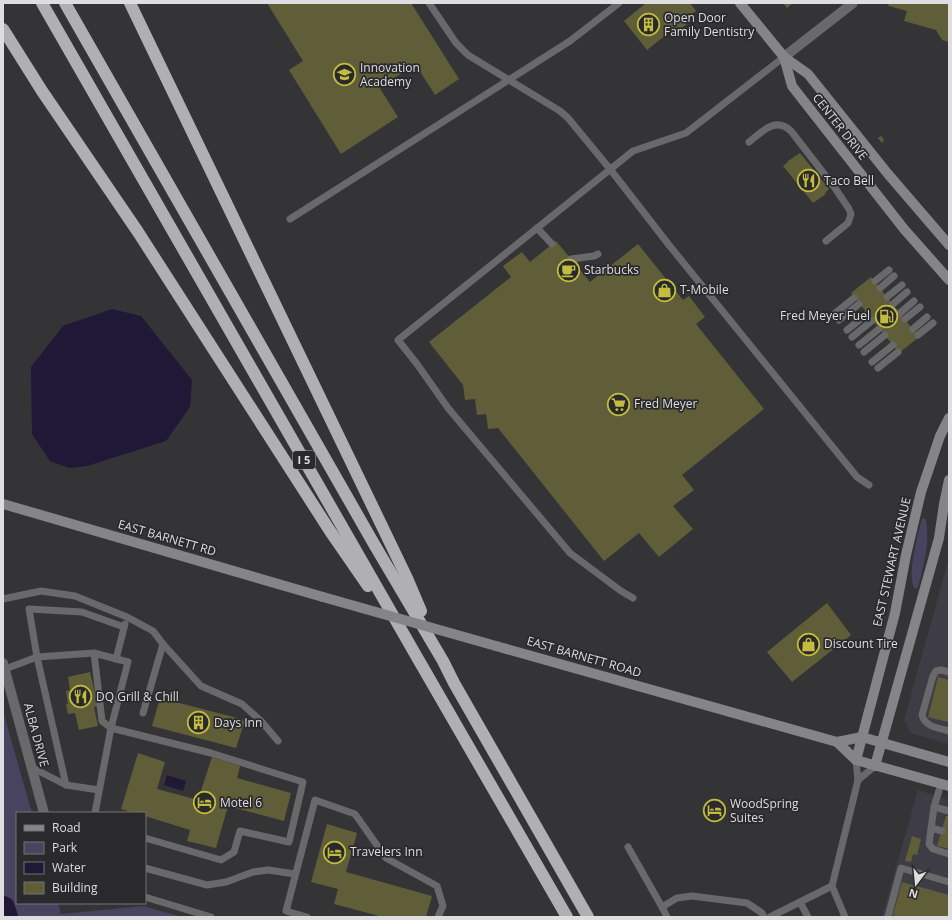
<svg xmlns="http://www.w3.org/2000/svg" width="952" height="920" viewBox="0 0 952 920" font-family="'Open Sans',sans-serif">
	<style>
		.built { fill: #3e3d46 }
		.green { fill: #48435e }
		.water { fill: #1f1836 }
		.lines { fill: none; stroke-linecap: round; stroke-linejoin: round }
		.river { stroke: #1f1836; stroke-width: 24 }
		.building { fill: #605e39 }
		.lane { stroke: #69686a; stroke-width: 7 }
		.street { stroke: #69686a; stroke-width: 10 }
		.secondary { stroke: #858588; stroke-width: 10 }
		.highway { stroke: #b0afb3; stroke-width: 12 }
		.secondary-bridge { stroke: #858588; stroke-width: 10 }
		.labels { text-anchor: middle; stroke-width: 3.5; stroke-linejoin: round; paint-order: stroke }
		.shield { fill: #2a2a2d; stroke: #a8a8aa; stroke-width: 1 }
		.shield-label { font-size: 11px; font-weight: bold; fill: #dedee0 }
		.poi-label { font-size: 12px; fill: #dedee0; stroke: #2a2a2d; text-anchor: start }
		.street-label { font-size: 12px; fill: #dedee0; stroke: #2a2a2d }
	</style>
	<rect width="100%" height="100%" fill="#343437"/>
	<!-- built -->
	<g class="built">
		<polygon points="949,558 949,744 911,733 904,720"/>
		<polygon points="918,790 949,800 949,917 882,917"/>
	</g>
	<!-- green -->
	<g class="green">
		<path d="M924,518L926,520C930,544 924,564 918,587L915,589C906,577 918,534 922,519Z"/>
		<polygon points="3,711 32,813 17,813 17,903 58,903 61,914 143,906 182,917 3,917"/>
	</g>
	<!-- water -->
	<g class="water">
		<polygon points="112,309 141,316 192,380 190,407 166,441 87,466 69,468 50,461 32,434 31,367 63,326"/>
		<polygon points="167,775 186,781 183,791 164,785"/>
	</g>
	<g class="lines">
		<!-- river -->
		<polyline class="river" points="3,908 6,917"/>
	</g>
	<!-- building -->
	<g class="building">
		<polygon points="267,3 411,3 459,79 435,95 416,65 379,87 398,117 341,154 289,70 303,61"/>
		<polygon points="646,3 690,3 696,11 684,20 687,24 675,33 672,30 647,50 624,21"/>
		<polygon points="783,3 793,3 787,8"/>
		<polygon points="887,3 949,3 949,42 942,40 936,30 904,21 907,11 889,6"/>
		<polygon points="881,136 884,140 882,143 878,138"/>
		<polygon points="800,153 829,189 825,193 826,194 813,203 783,166 788,162 788,161"/>
		<polygon points="556,241 590,282 638,244 683,300 689,296 705,317 696,324 764,409 682,475 694,490 673,506 693,529 659,557 639,533 604,561 498,428 488,429 486,414 477,415 475,399 465,400 463,385 429,342 511,277 503,266 522,252 530,262"/>
		<polygon points="871,277 919,337 899,353 851,293"/>
		<polygon points="827,603 851,635 792,682 767,652"/>
		<polygon points="90,672 98,706 94,707 98,726 79,730 75,713 68,714 66,704 68,704 66,691 70,690 68,677"/>
		<polygon points="938,677 949,680 948,722 928,717"/>
		<polygon points="160,698 245,720 236,748 152,726"/>
		<polygon points="138,753 165,762 157,789 198,800 212,757 240,766 237,778 291,793 284,821 228,806 216,848 187,841 190,830 145,816 145,813 134,813 121,809"/>
		<polygon points="946,816 949,816 949,849 937,846"/>
		<polygon points="327,824 357,833 346,872 432,896 426,917 383,917 334,904 338,889 311,882"/>
		<polygon points="912,836 921,839 917,855 913,854 911,862 905,861"/>
		<polygon points="902,882 949,895 949,917 899,917 893,915"/>
	</g>
	<g class="lines">
		<!-- lane -->
		<g class="lane">
			<polyline points="429,3 456,43 468,55 560,111 568,118 610,169 669,245 857,477 869,485"/>
			<path d="M749,142C762,132 775,116 791,131L835,188L849,209L851,214L848,223L826,241"/>
			<polyline points="290,219 570,41 619,3"/>
			<polyline points="537,228 552,244"/>
			<polyline points="571,259 594,256 598,254"/>
			<polyline points="875,281 889,270"/>
			<polyline points="880,288 894,276"/>
			<polyline points="887,297 902,285"/>
			<polyline points="893,304 907,292"/>
			<polyline points="900,313 914,301"/>
			<polyline points="834,314 854,298"/>
			<polyline points="905,319 920,307"/>
			<polyline points="839,320 859,304"/>
			<polyline points="913,329 927,317"/>
			<polyline points="847,330 867,314"/>
			<polyline points="918,335 933,323"/>
			<polyline points="852,337 873,320"/>
			<polyline points="859,345 879,329"/>
			<polyline points="864,352 885,335"/>
			<polyline points="872,362 893,345"/>
			<polyline points="878,368 898,352"/>
			<polyline points="633,598 621,591 570,553 448,408 417,364 398,340 633,151 686,133 784,57"/>
			<polyline points="3,599 41,591 75,596 127,617 153,631 163,644 201,686 242,704 262,722 278,741"/>
			<polyline points="116,659 125,624"/>
			<polyline points="5,669 37,657 29,609 82,612 124,627"/>
			<path d="M949,672L941,670L936,671L933,676L922,715C925,727 938,728 949,731"/>
			<polyline points="143,713 163,644"/>
			<polyline points="31,767 66,785 99,790"/>
			<polyline points="858,780 875,766"/>
			<polyline points="941,784 934,807 929,844 933,849 949,854"/>
			<polyline points="66,785 37,657 94,653 128,662 111,728 102,721 94,653"/>
			<polyline points="934,807 949,811"/>
			<polyline points="95,813 111,728 211,753 303,782 289,842 240,831 234,852 221,860 145,838"/>
			<polyline points="931,828 942,831"/>
			<polyline points="628,847 662,907"/>
			<polyline points="145,868 207,885 226,882 253,872 268,870 295,874"/>
			<polyline points="145,897 211,917"/>
			<polyline points="800,902 832,886"/>
			<polyline points="307,917 286,911 315,800 355,814 386,858 437,886 443,906 438,917"/>
			<polyline points="667,917 662,907 677,898 692,896 747,903 762,913 764,917"/>
			<polyline points="770,917 800,902 808,917"/>
			<polyline points="845,917 832,886 858,780 856,760"/>
			<polyline points="888,917 901,868 949,882"/>
		</g>
		<!-- street -->
		<g class="street">
			<polyline points="784,57 853,3"/>
			<polyline points="3,663 44,813"/>
		</g>
		<!-- secondary -->
		<g class="secondary">
			<polyline points="740,3 784,57 808,74 888,174 949,245"/>
			<polyline points="784,57 792,86 904,229 949,280"/>
			<polyline points="3,504 323,597"/>
			<polyline points="496,646 837,742 862,737 949,762"/>
			<polyline points="837,742 856,760 949,786"/>
			<polyline points="856,760 895,613 906,555 921,492 940,436 949,418"/>
			<polyline points="875,766 939,538 944,504 949,480"/>
		</g>
		<!-- highway -->
		<g class="highway">
			<polyline points="42,3 414,652 567,917"/>
			<polyline points="65,3 374,544 443,661 454,683 588,917"/>
			<polyline points="130,3 407,578 421,611"/>
			<polyline points="3,29 42,91 138,232 330,531 368,586"/>
		</g>
		<!-- secondary-bridge -->
		<polyline class="secondary-bridge" points="323,597 496,646"/>
	</g>
	<!-- icons -->
	<defs>
		<symbol id="building-ring" viewBox="-11 -11 22 22"><circle r="9.5" fill="#2a2a2d" stroke="#c4bc3e" stroke-width="1.5"/><path d="M-4-6H4V6H1V3H-1V6H-4ZM-2.5-4.3h1.7v1.8h-1.7ZM.8-4.3h1.7v1.8H.8ZM-2.5-1h1.7V.8h-1.7ZM.8-1h1.7V.8H.8Z" fill="#c4bc3e"/></symbol>
		<symbol id="school-ring" viewBox="-11 -11 22 22"><circle r="9.5" fill="#2a2a2d" stroke="#c4bc3e" stroke-width="1.5"/><path d="M0-5L7-2L0 1L-7-2ZM-4 1L0 2.5L4 1V4Q0 6-4 4Z" fill="#c4bc3e"/></symbol>
		<symbol id="restaurant-ring" viewBox="-11 -11 22 22"><circle r="9.5" fill="#2a2a2d" stroke="#c4bc3e" stroke-width="1.5"/><path d="M-5-6h1v4h1v-4h1v4h1v-4h1v5L-1.5 .5V6h-2V.5L-5-1ZM5-6V6H3V1.5H1.5Q1.5-4 5-6Z" fill="#c4bc3e"/></symbol>
		<symbol id="cafe-ring" viewBox="-11 -11 22 22"><circle r="9.5" fill="#2a2a2d" stroke="#c4bc3e" stroke-width="1.5"/><path d="M-5.5-4.5H6V0H3Q3 3.5 0 3.5H-2.5Q-5.5 3.5-5.5 0ZM3-3.2v2h1.7v-2ZM-6 4.5H4V6H-6Z" fill="#c4bc3e"/></symbol>
		<symbol id="shop-ring" viewBox="-11 -11 22 22"><circle r="9.5" fill="#2a2a2d" stroke="#c4bc3e" stroke-width="1.5"/><path d="M-5-2.5h2.3a2.7 3.5 0 0 1 5.4 0H5L5.5 6h-11ZM-1.5-2.5h3a1.5 2.3 0 0 0-3 0Z" fill="#c4bc3e"/></symbol>
		<symbol id="fuel-ring" viewBox="-11 -11 22 22"><circle r="9.5" fill="#2a2a2d" stroke="#c4bc3e" stroke-width="1.5"/><path d="M-5.5-6h7V0h2V4h1.3V-2.5L3-4.5l.8-.8L6-3V5H2.5V1h-1V6h-7ZM-4.2-4.7v3.2H.2V-4.7Z" fill="#c4bc3e"/></symbol>
		<symbol id="supermarket-ring" viewBox="-11 -11 22 22"><circle r="9.5" fill="#2a2a2d" stroke="#c4bc3e" stroke-width="1.5"/><path d="M-6-5.5h2.5l.6 2H6L4.5 2H-2.5L-4.4-4H-6ZM-1.5 3.2a1.3 1.3 0 1 0 .1 0ZM3 3.2a1.3 1.3 0 1 0 .1 0Z" fill="#c4bc3e"/></symbol>
		<symbol id="hotel-ring" viewBox="-11 -11 22 22"><circle r="9.5" fill="#2a2a2d" stroke="#c4bc3e" stroke-width="1.5"/><path d="M-6-4.5h1.5V1H6V5H4.5V3h-9V5H-6ZM-4 0a1.8 1.8 0 1 1 3.6 0ZM.5 0V-2.5h3Q6-2.5 6 0Z" fill="#c4bc3e"/></symbol>
	</defs>
	<g fill-rule="evenodd">
		<use href="#building-ring" x="636" y="12" width="25" height="25"/>
		<use href="#school-ring" x="332" y="62" width="25" height="25"/>
		<use href="#restaurant-ring" x="796" y="168" width="25" height="25"/>
		<use href="#cafe-ring" x="556" y="258" width="25" height="25"/>
		<use href="#shop-ring" x="652" y="278" width="25" height="25"/>
		<use href="#fuel-ring" x="874" y="304" width="25" height="25"/>
		<use href="#supermarket-ring" x="606" y="392" width="25" height="25"/>
		<use href="#shop-ring" x="796" y="632" width="25" height="25"/>
		<use href="#restaurant-ring" x="68" y="684" width="25" height="25"/>
		<use href="#building-ring" x="186" y="710" width="25" height="25"/>
		<use href="#hotel-ring" x="192" y="790" width="25" height="25"/>
		<use href="#hotel-ring" x="702" y="798" width="25" height="25"/>
		<use href="#hotel-ring" x="322" y="840" width="25" height="25"/>
	</g>
	<g class="labels">
		<!-- shield labels -->
		<rect class="shield" x="293" y="451" width="22" height="18" rx="3"/>
		<g class="shield-label">
			<text x="304" y="464">I 5</text>
		</g>
		<!-- poi labels -->
		<g class="poi-label">
			<text x="664" y="22">Open Door<tspan x="664" dy="14">Family Dentistry</tspan></text>
			<text x="360" y="72">Innovation<tspan x="360" dy="14">Academy</tspan></text>
			<text x="824" y="185">Taco Bell</text>
			<text x="584" y="274">Starbucks</text>
			<text x="680" y="294">T-Mobile</text>
			<text x="870" y="320" text-anchor="end">Fred Meyer Fuel</text>
			<text x="634" y="408">Fred Meyer</text>
			<text x="824" y="648">Discount Tire</text>
			<text x="96" y="701">DQ Grill &amp; Chill</text>
			<text x="214" y="727">Days Inn</text>
			<text x="220" y="807">Motel 6</text>
			<text x="730" y="808">WoodSpring<tspan x="730" dy="14">Suites</tspan></text>
			<text x="350" y="856">Travelers Inn</text>
		</g>
		<!-- street labels -->
		<g class="street-label">
			<text transform="translate(840 127) rotate(52)" y="4">CENTER DRIVE</text>
			<text transform="translate(167 538) rotate(16)" y="4">EAST BARNETT RD</text>
			<text transform="translate(892 562) rotate(-77)" y="4">EAST STEWART AVENUE</text>
			<text transform="translate(584 657) rotate(16)" y="4">EAST BARNETT ROAD</text>
			<text transform="translate(36 735) rotate(75)" y="4">ALBA DRIVE</text>
		</g>
	</g>
	<!-- border -->
	<rect width="952" height="920" fill="none" stroke="#dedee0" stroke-width="8"/>
	<!-- legend -->
	<rect x="16" y="812" width="130" height="92" fill="#2a2a2d" stroke="#727275"/>
	<rect x="24" y="825" width="20" height="6" fill="#858588" stroke="#727275"/>
	<text x="52" y="832" font-size="12" fill="#dedee0">Road</text>
	<rect x="24" y="842" width="20" height="12" fill="#48435e" stroke="#727275"/>
	<text x="52" y="852" font-size="12" fill="#dedee0">Park</text>
	<rect x="24" y="862" width="20" height="12" fill="#1f1836" stroke="#727275"/>
	<text x="52" y="872" font-size="12" fill="#dedee0">Water</text>
	<rect x="24" y="882" width="20" height="12" fill="#605e39" stroke="#727275"/>
	<text x="52" y="892" font-size="12" fill="#dedee0">Building</text>
	<!-- north arrow -->
	<g transform="translate(916 884) rotate(196)" stroke="#2a2a2d" stroke-width="3" paint-order="stroke">
	<path d="M0-3L7 15L0 10L-7 15Z" fill="#dedee0"/>
	<text y="-6" font-size="11" font-weight="bold" text-anchor="middle" fill="#dedee0">N</text>
	</g>
</svg>
